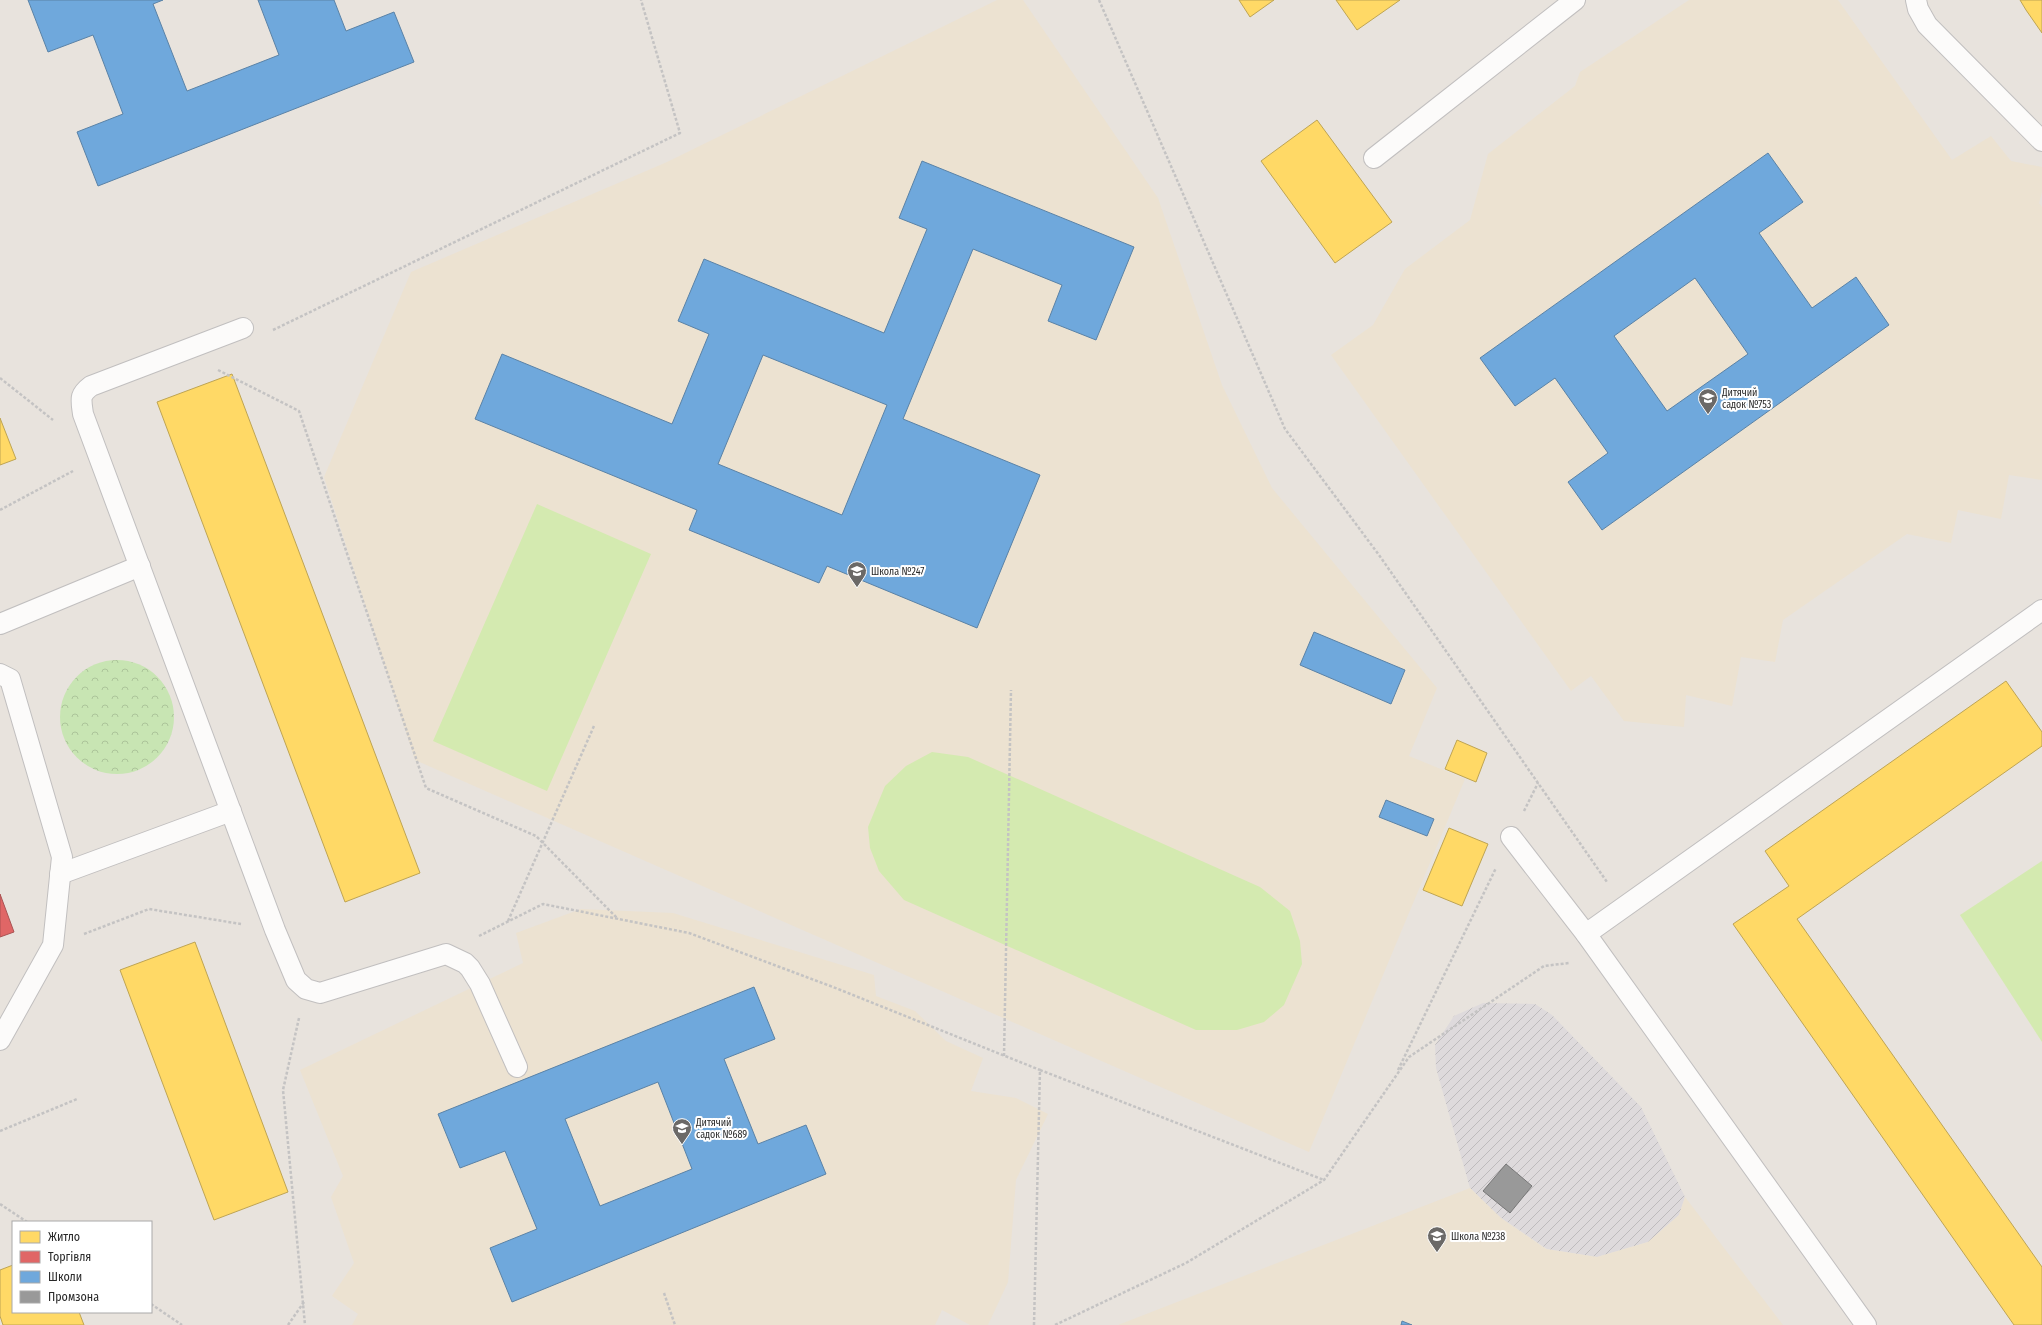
<svg xmlns="http://www.w3.org/2000/svg" width="2042" height="1325" viewBox="0 0 2042 1325" font-family="'Fira Sans Condensed',sans-serif">
	<style>
		.industrial { fill: url(#industrial-furrows) }
		.education { fill: #ece2d1 }
		.park { fill: url(#park-crowns) }
		.pitch { fill: #d4eab0 }
		.homes { fill: #ffd966; stroke: #bea453 }
		.shops { fill: #e06666; stroke: #a95353 }
		.schools { fill: #6fa8dc; stroke: #5a82a6; fill-rule: evenodd }
		.industry { fill: #999; stroke: #777 }
		.lines { fill: none; stroke-linecap: round; stroke-linejoin: round }
		.lane-casing { stroke: #c1bfbf; stroke-width: 22 }
		.path { stroke: #c4c3c3; stroke-width: 2.5; stroke-dasharray: 3 2; stroke-linecap: butt }
		.lane { stroke: #fcfbfa; stroke-width: 20 }
		.labels { text-anchor: middle; stroke-width: 4; stroke-linejoin: round; paint-order: stroke }
		.poi-label { font-size: 10px; fill: #282828; stroke: #fff; text-anchor: start }
	</style>
	<defs>
		<pattern id="industrial-furrows" width="10" height="10" patternUnits="userSpaceOnUse"><rect width="10" height="10" fill="#dedadc"/><path d="M-1 1l2-2M0 10L10 0M9 11l2-2" fill="none" stroke="#bebbbd"/></pattern>
		<pattern id="park-crowns" width="20" height="18" patternUnits="userSpaceOnUse"><rect width="20" height="18" fill="#c8e5b3"/><path d="M2 6a3 3 0 1 1 6 0M12 15a3 3 0 1 1 6 0" fill="none" stroke="#acc49a"/></pattern>
	</defs>
	<rect width="100%" height="100%" fill="#e8e3dd"/>
	<!-- industrial -->
	<polygon class="industrial" points="1483,1003 1535,1004 1552,1015 1641,1107 1685,1197 1679,1215 1648,1242 1597,1257 1547,1249 1501,1218 1470,1188 1436,1068 1435,1045 1454,1016"/>
	<!-- education -->
	<g class="education">
		<polygon points="997,0 1023,0 1158,198 1222,385 1272,488 1437,688 1409,756 1465,779 1309,1152 415,760 324,477 411,272 667,162"/>
		<polygon points="1689,0 1838,0 1952,160 1991,136 2011,161 2042,167 2042,192 2039,203 2042,207 2042,480 2009,475 2001,519 1958,510 1951,543 1907,534 1783,620 1775,662 1741,657 1732,706 1686,695 1684,727 1624,721 1591,676 1571,691 1331,355 1373,325 1405,269 1470,220 1488,154 1575,86 1580,72"/>
		<polygon points="581,909 673,913 874,975 876,996 915,1011 946,1041 983,1058 971,1091 1016,1098 1048,1114 1016,1180 1008,1282 988,1325 970,1325 942,1310 935,1325 352,1325 358,1314 332,1296 354,1263 331,1197 343,1176 300,1070 523,963 516,933"/>
		<polygon points="1470,1188 1501,1218 1546,1249 1597,1257 1648,1242 1679,1215 1685,1197 1783,1325 1118,1325"/>
	</g>
	<!-- park -->
	<circle class="park" cx="117" cy="717" r="57"/>
	<!-- pitch -->
	<g class="pitch">
		<polygon points="537,504 651,554 547,791 433,741"/>
		<polygon points="932,752 968,757 1260,887 1290,911 1300,941 1302,964 1284,1005 1264,1022 1237,1030 1196,1030 904,900 879,871 870,848 868,827 885,786 906,766"/>
		<polygon points="2042,861 2042,1042 1960,915"/>
	</g>
	<!-- homes -->
	<g class="homes">
		<polygon points="1239,0 1274,0 1250,17"/>
		<polygon points="1336,0 1400,0 1357,30"/>
		<polygon points="2020,0 2042,0 2042,33 2026,10"/>
		<polygon points="1317,120 1392,222 1335,263 1261,161"/>
		<polygon points="232,374 420,873 345,902 157,402"/>
		<polygon points="0,418 16,459 0,465"/>
		<polygon points="2006,681 2042,732 2042,746 1797,919 2042,1267 2042,1325 2014,1325 1733,924 1789,886 1765,851"/>
		<polygon points="1457,740 1487,753 1476,782 1445,769"/>
		<polygon points="1449,828 1488,844 1462,906 1423,890"/>
		<polygon points="195,942 288,1192 214,1220 120,970"/>
		<polygon points="13,1265 13,1312 79,1312 84,1325 3,1325 0,1316 0,1270"/>
	</g>
	<!-- shops -->
	<polygon class="shops" points="0,894 14,932 0,937"/>
	<!-- schools -->
	<g class="schools">
		<polygon points="28,0 163,0 153,4 187,91 279,55 258,0 334,0 346,31 394,12 414,62 98,186 77,132 123,114 93,35 48,52"/>
		<path d="M1768,153L1803,202L1759,233L1812,308L1856,277L1889,325L1602,530L1568,482L1608,453L1555,378L1515,406L1480,358ZM1695,278L1748,354L1667,411L1614,336Z"/>
		<path d="M922,161L1134,247L1096,340L1048,321L1062,285L973,249L903,419L1040,475L977,628L827,566L819,583L689,530L697,510L475,419L502,354L672,424L709,334L678,321L704,259L884,333L927,229L899,218ZM763,355L887,405L842,515L718,464Z"/>
		<polygon points="1314,632 1405,670 1391,704 1300,665"/>
		<polygon points="1386,800 1434,819 1427,836 1379,817"/>
		<path d="M754,987L775,1039L724,1059L758,1144L806,1125L826,1174L512,1302L490,1248L537,1229L505,1151L460,1168L438,1114ZM658,1082L692,1169L600,1206L565,1119Z"/>
		<polygon points="1402,1321 1412,1325 1401,1325"/>
	</g>
	<!-- industry -->
	<polygon class="industry" points="1506,1164 1532,1186 1510,1213 1483,1191"/>
	<g class="lines">
		<defs>
			<g id="lane">
				<polyline points="1916,0 1918,9 1927,25 2042,141"/>
				<polyline points="1374,158 1575,0"/>
				<path d="M243,328L91,386C79,395 81,399 83,414L275,930L296,980L306,989L320,993L446,954L465,963L470,968L480,984L517,1067"/>
				<polyline points="0,624 140,566"/>
				<polyline points="0,674 10,679 62,857 53,945 0,1040"/>
				<polyline points="1511,837 1586,934 1866,1325"/>
				<polyline points="60,874 231,811"/>
				<polyline points="1586,934 2042,610"/>
			</g>
		</defs>
		<!-- lane casing -->
		<use href="#lane" class="lane-casing"/>
		<!-- path -->
		<g class="path">
			<polyline points="1099,0 1285,429 1379,555 1607,882"/>
			<polyline points="273,330 680,133 641,0"/>
			<polyline points="218,370 299,411 426,788 536,836 618,919"/>
			<polyline points="0,378 53,420"/>
			<polyline points="0,510 73,471"/>
			<polyline points="1524,811 1538,783"/>
			<polyline points="508,921 594,726"/>
			<polyline points="84,934 149,909 241,924"/>
			<polyline points="479,936 543,904 689,933 833,987 1040,1070"/>
			<polyline points="299,1018 283,1090 305,1325"/>
			<polyline points="1004,1056 1011,690"/>
			<polyline points="1398,1070 1496,868"/>
			<polyline points="0,1131 77,1099"/>
			<polyline points="0,1204 27,1222"/>
			<polyline points="664,1293 675,1325"/>
			<polyline points="151,1304 182,1325"/>
			<polyline points="288,1325 304,1302"/>
			<polyline points="1034,1325 1040,1070 1324,1180"/>
			<polyline points="1055,1325 1186,1263 1324,1180 1409,1057 1544,966 1569,963"/>
		</g>
		<!-- lane -->
		<use href="#lane" class="lane"/>
	</g>
	<!-- icons -->
	<defs>
		<symbol id="school-pin" viewBox="-11 -11 22 30"><path d="M0 17L-7.5 6A9.5 9.5 0 1 1 7.5 6Z" fill="#6b6967" stroke="#fff"/><path d="M0-5L7-2L0 1L-7-2ZM-4 1L0 2.5L4 1V4Q0 6-4 4Z" fill="#fff"/></symbol>
	</defs>
	<g fill-rule="evenodd">
		<use href="#school-pin" x="1697" y="387" width="22" height="30"/>
		<use href="#school-pin" x="846" y="560" width="22" height="30"/>
		<use href="#school-pin" x="671" y="1117" width="22" height="30"/>
		<use href="#school-pin" x="1426" y="1225" width="22" height="30"/>
	</g>
	<g class="labels">
		<!-- poi labels -->
		<g class="poi-label">
			<text x="1722" y="396">Дитячий<tspan x="1722" dy="12">садок №753</tspan></text>
			<text x="871" y="575">Школа №247</text>
			<text x="696" y="1126">Дитячий<tspan x="696" dy="12">садок №689</tspan></text>
			<text x="1451" y="1240">Школа №238</text>
		</g>
	</g>
	<!-- legend -->
	<rect x="12" y="1221" width="140" height="92" fill="#ffffff" stroke="#a9a9a9"/>
	<rect x="20" y="1231" width="20" height="12" fill="#ffd966" stroke="#a9a9a9"/>
	<text x="48" y="1241" font-size="12" fill="#282828">Житло</text>
	<rect x="20" y="1251" width="20" height="12" fill="#e06666" stroke="#a9a9a9"/>
	<text x="48" y="1261" font-size="12" fill="#282828">Торгівля</text>
	<rect x="20" y="1271" width="20" height="12" fill="#6fa8dc" stroke="#a9a9a9"/>
	<text x="48" y="1281" font-size="12" fill="#282828">Школи</text>
	<rect x="20" y="1291" width="20" height="12" fill="#999999" stroke="#a9a9a9"/>
	<text x="48" y="1301" font-size="12" fill="#282828">Промзона</text>
</svg>
